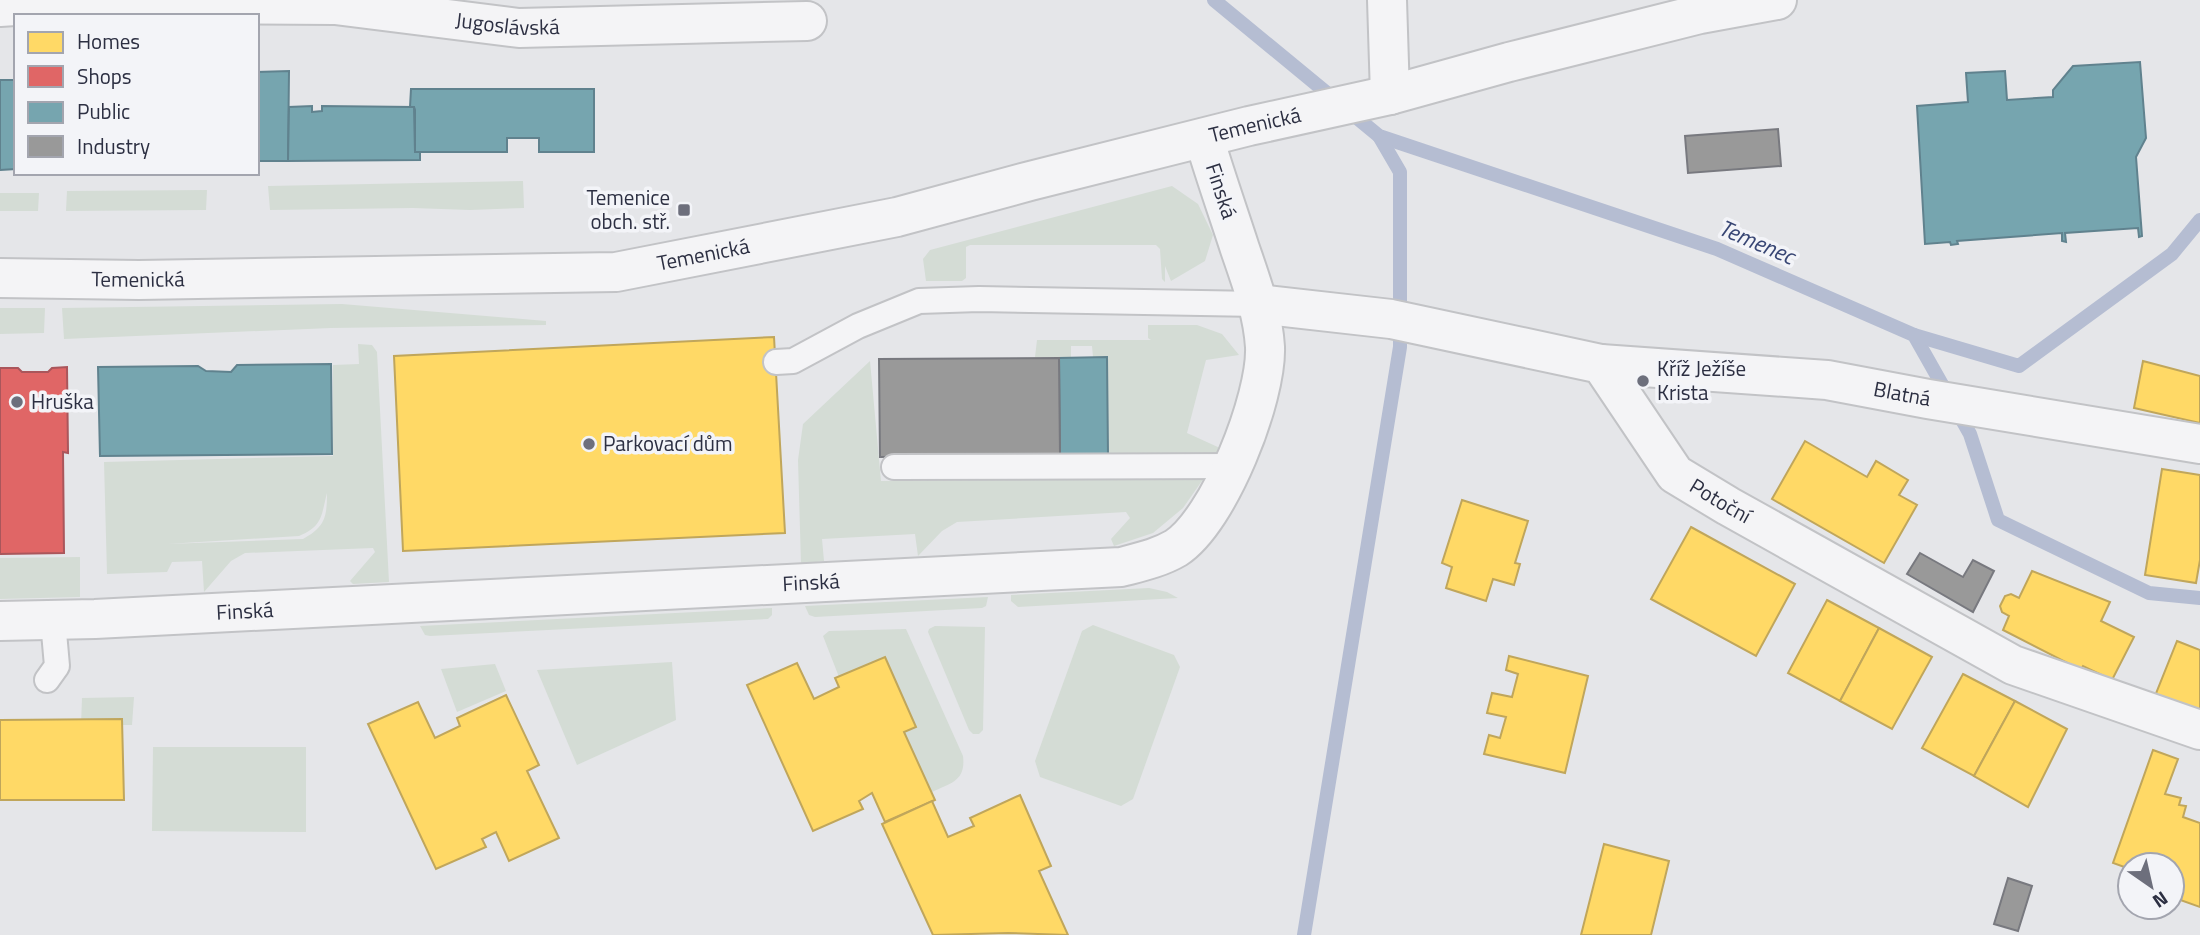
<svg xmlns="http://www.w3.org/2000/svg" width="2200" height="935" viewBox="0 0 2200 935" font-family="'Titillium Web',sans-serif">
	<style>
		.green { fill: #d4dcd5; fill-rule: evenodd }
		.homes { fill: #ffd966; stroke: #c0a65b; stroke-width: 2 }
		.shops { fill: #e06666; stroke: #aa565b; stroke-width: 2 }
		.public { fill: #76a5af; stroke: #60828e; stroke-width: 2 }
		.industry { fill: #999; stroke: #78797f; stroke-width: 2 }
		.lines { fill: none; stroke-linecap: round; stroke-linejoin: round }
		.stream { stroke: #b5bdd2; stroke-width: 14 }
		.service-casing { stroke: #c2c3c6; stroke-width: 28 }
		.minor-casing { stroke: #c2c3c6; stroke-width: 42 }
		.tertiary-casing { stroke: #c2c3c6; stroke-width: 42 }
		.service { stroke: #f4f4f6; stroke-width: 24 }
		.minor { stroke: #f4f4f6; stroke-width: 38 }
		.tertiary { stroke: #f4f4f6; stroke-width: 38 }
		.poi-dot { fill: #6d6f7c; stroke: #f3f4f8; stroke-width: 2.5 }
		.labels { text-anchor: middle; stroke-width: 7; stroke-linejoin: round; paint-order: stroke }
		.street-label { font-size: 21px; fill: #2c2f42; stroke: #f3f4f8 }
		.poi-label { font-size: 21px; fill: #2c2f42; stroke: #f3f4f8; text-anchor: start }
		.water-label { font-size: 23px; font-style: italic; fill: #384674; stroke: #f3f4f8 }
	</style>
	<rect width="100%" height="100%" fill="#e5e6e9"/>
	<!-- green -->
	<g class="green">
		<polygon points="523,181 524,208 470,210 413,208 270,210 268,186"/>
		<polygon points="1172,186 1198,204 1213,235 1205,261 1171,281 1165,266 1165,282 1162,279 1160,249 1156,245 970,245 966,247 966,278 962,281 926,281 923,259 930,250"/>
		<polygon points="207,190 206,210 66,211 67,191"/>
		<polygon points="0,193 39,193 38,211 0,211"/>
		<polygon points="342,304 546,321 546,325 331,328 64,339 62,308"/>
		<polygon points="0,308 45,308 44,333 0,334"/>
		<polygon points="1148,325 1197,325 1222,334 1239,355 1206,360 1187,433 1220,448 1216,454 1108,455 1106,357 1093,357 1092,346 1071,346 1071,357 1035,357 1037,340 1151,340 1148,338"/>
		<path d="M358,344L372,345L377,352L389,582L353,584L350,581L375,552L373,548L245,553L231,561L204,592L202,561L172,562L167,572L107,574L104,462L333,456V365L359,364ZM327,493C327,517 325,527 303,539L167,544L299,536C323,526 321,516 327,493Z"/>
		<polygon points="870,361 881,481 1204,478 1183,508 1153,533 1114,546 1111,539 1130,518 1126,512 957,522 942,531 918,556 915,534 822,539 824,561 801,564 798,460 803,424"/>
		<polygon points="80,557 80,597 0,599 0,558"/>
		<polygon points="1149,588 1167,592 1178,598 1018,607 1011,601 1011,595"/>
		<polygon points="988,597 986,606 982,608 815,617 809,615 805,606"/>
		<polygon points="772,608 772,615 768,619 430,636 425,635 420,626"/>
		<polygon points="1093,625 1174,655 1180,667 1133,799 1121,806 1040,777 1035,761 1082,631"/>
		<polygon points="935,626 985,627 983,730 979,734 973,734 969,730 928,632 929,629"/>
		<path d="M906,629L963,756C966,781 951,783 932,792L904,732L916,726L885,657L839,677L823,636L829,631Z"/>
		<polygon points="672,662 676,720 577,765 537,670"/>
		<polygon points="495,664 506,691 457,712 441,669"/>
		<polygon points="134,697 132,725 81,725 82,698"/>
		<polygon points="153,747 306,747 306,832 152,831"/>
	</g>
	<!-- homes -->
	<g class="homes">
		<polygon points="774,337 785,533 403,551 394,356"/>
		<polygon points="2143,361 2200,376 2200,423 2134,408"/>
		<polygon points="1805,441 1867,477 1876,461 1908,480 1899,495 1917,505 1884,563 1772,499"/>
		<polygon points="2162,469 2200,475 2200,560 2196,583 2145,575"/>
		<polygon points="1462,500 1528,521 1515,563 1520,564 1514,585 1493,579 1486,601 1446,588 1452,567 1442,563"/>
		<polygon points="1691,527 1795,584 1756,656 1651,599"/>
		<polygon points="2032,571 2110,602 2101,621 2134,637 2112,680 2083,666 2081,670 2003,630 2009,616 2002,612 2000,606 2005,596 2011,594 2019,598"/>
		<polygon points="1827,600 1879,628 1840,701 1788,673"/>
		<polygon points="1879,628 1932,657 1892,729 1840,701"/>
		<polygon points="2177,641 2200,650 2200,714 2155,696"/>
		<polygon points="1509,656 1588,676 1565,773 1484,754 1489,735 1500,738 1506,717 1487,713 1492,693 1512,697 1518,674 1506,670"/>
		<polygon points="885,657 916,727 904,732 935,800 885,822 872,793 859,801 863,809 813,831 747,685 797,663 814,699 839,687 835,678"/>
		<polygon points="1963,674 2015,701 1974,776 1922,748"/>
		<polygon points="506,695 539,765 527,771 559,838 509,861 496,832 482,839 486,847 436,869 368,724 418,702 435,738 460,726 457,718"/>
		<polygon points="2015,701 2067,729 2028,807 1974,776"/>
		<polygon points="122,719 124,800 0,800 0,720"/>
		<polygon points="2153,750 2178,759 2165,794 2181,798 2179,805 2186,806 2183,817 2200,823 2200,907 2172,897 2172,865 2130,865 2130,869 2113,863"/>
		<polygon points="1020,795 1051,866 1039,871 1068,935 1008,933 933,935 882,824 932,801 948,837 974,826 970,818"/>
		<polygon points="1604,844 1669,861 1651,935 1581,935"/>
	</g>
	<!-- shops -->
	<polygon class="shops" points="67,367 68,453 63,452 64,553 0,554 0,368 18,368 22,372 48,372 52,368"/>
	<!-- public -->
	<g class="public">
		<polygon points="2140,62 2146,138 2136,157 2142,236 2139,237 2138,228 2065,233 2066,242 2062,241 2062,233 1957,241 1958,244 1951,245 1950,242 1925,244 1917,106 1968,102 1966,73 2005,71 2007,100 2053,97 2053,90 2073,66"/>
		<polygon points="289,71 288,161 257,161 257,72"/>
		<polygon points="0,80 16,80 16,169 0,170"/>
		<polygon points="411,89 594,89 594,152 539,152 539,138 507,138 507,152 415,152 415,110 414,107 410,107"/>
		<polygon points="312,106 312,112 322,111 322,106 414,107 415,152 420,152 420,160 288,161 289,107"/>
		<polygon points="1107,357 1108,455 1060,455 1059,358"/>
		<polygon points="331,364 332,454 100,456 98,367 198,366 206,371 231,372 237,365"/>
	</g>
	<!-- industry -->
	<g class="industry">
		<polygon points="1778,129 1781,166 1688,173 1685,136"/>
		<polygon points="1059,358 1060,455 880,457 879,359"/>
		<polygon points="1920,553 1963,577 1973,560 1994,571 1973,612 1907,574"/>
		<polygon points="2008,878 2032,886 2018,931 1994,924"/>
	</g>
	<g class="lines">
		<!-- stream -->
		<g class="stream">
			<polyline points="1214,0 1379,136 1717,249 1914,335 1970,434 1998,520 2149,593 2200,598"/>
			<polyline points="1914,335 2019,366 2172,254 2200,220"/>
			<polyline points="1304,935 1400,347 1400,172 1379,136"/>
		</g>
		<defs>
			<g id="service">
				<polyline points="776,362 793,361 858,326 919,301 979,299 1258,304"/>
				<polyline points="894,467 1234,466"/>
				<polyline points="47,680 57,666 53,621"/>
			</g>
			<g id="minor">
				<polyline points="1387,0 1390,95"/>
				<path id="s1" d="M0,7L61,3L335,5L519,28L807,21"/>
				<path id="s2" d="M1258,304L1391,319L1601,364L1675,474L1728,506L2013,665L2200,730"/>
				<path id="s3" d="M1601,364L1827,380L1928,399L2200,444"/>
				<path id="s4" d="M0,621L95,619L1121,567C1140,562 1159,558 1176,548C1219,520 1267,398 1265,347C1263,313 1251,281 1240,249C1228,212 1215,175 1204,138"/>
			</g>
			<g id="tertiary">
				<path id="s5" d="M0,278L139,280L616,272L897,217L1030,181L1249,126L1390,95L1509,62L1700,14L1777,0"/>
			</g>
		</defs>
		<!-- service casing -->
		<use href="#service" class="service-casing"/>
		<!-- minor casing -->
		<use href="#minor" class="minor-casing"/>
		<!-- tertiary casing -->
		<use href="#tertiary" class="tertiary-casing"/>
		<!-- service -->
		<use href="#service" class="service"/>
		<!-- minor -->
		<use href="#minor" class="minor"/>
		<!-- tertiary -->
		<use href="#tertiary" class="tertiary"/>
	</g>
	<!-- markers -->
	<g class="poi-dot">
		<rect x="677" y="203" width="14" height="14" rx="3.5"/>
		<circle cx="1643" cy="381" r="7"/>
		<circle cx="17" cy="402" r="7"/>
		<circle cx="589" cy="444" r="7"/>
	</g>
	<g class="labels">
		<!-- street labels -->
		<g class="street-label">
			<text dy="7" stroke="none"><textPath href="#s1" startOffset="509">Jugoslávská</textPath></text>
			<text dy="7" stroke="none"><textPath href="#s5" startOffset="1272">Temenická</textPath></text>
			<text transform="translate(1221 191) rotate(72)" y="7">Finská</text>
			<text dy="7" stroke="none"><textPath href="#s5" startOffset="705">Temenická</textPath></text>
			<text dy="7" stroke="none"><textPath href="#s5" startOffset="138">Temenická</textPath></text>
			<text dy="7" stroke="none"><textPath href="#s3" startOffset="303">Blatná</textPath></text>
			<text dy="7" stroke="none"><textPath href="#s2" startOffset="534">Potoční</textPath></text>
			<text dy="7" stroke="none"><textPath href="#s4" startOffset="812">Finská</textPath></text>
			<text dy="7" stroke="none"><textPath href="#s4" startOffset="245">Finská</textPath></text>
		</g>
		<!-- poi labels -->
		<g class="poi-label">
			<text x="670" y="205" text-anchor="end">Temenice<tspan x="670" dy="24">obch. stř.</tspan></text>
			<text x="1657" y="376">Kříž Ježíše<tspan x="1657" dy="24">Krista</tspan></text>
			<text x="31" y="409">Hruška</text>
			<text x="603" y="451">Parkovací dům</text>
		</g>
		<!-- water labels -->
		<g class="water-label">
			<text transform="translate(1757 242) rotate(23)" y="8">Temenec</text>
		</g>
	</g>
	<!-- legend -->
	<rect x="14" y="14" width="245" height="161" fill="#f3f4f8" stroke="#a3a5af" stroke-width="2"/>
	<rect x="28" y="32" width="35" height="21" fill="#ffd966" stroke="#a3a5af" stroke-width="2"/>
	<text x="77" y="49" font-size="21" fill="#2c2f42">Homes</text>
	<rect x="28" y="66" width="35" height="21" fill="#e06666" stroke="#a3a5af" stroke-width="2"/>
	<text x="77" y="84" font-size="21" fill="#2c2f42">Shops</text>
	<rect x="28" y="102" width="35" height="21" fill="#76a5af" stroke="#a3a5af" stroke-width="2"/>
	<text x="77" y="119" font-size="21" fill="#2c2f42">Public</text>
	<rect x="28" y="136" width="35" height="21" fill="#999999" stroke="#a3a5af" stroke-width="2"/>
	<text x="77" y="154" font-size="21" fill="#2c2f42">Industry</text>
	<!-- north arrow -->
	<g transform="translate(2151 886) rotate(146)"><circle r="33" fill="#f3f4f8" stroke="#a3a5af" stroke-width="2"/>
	<path d="M0-5L12 26L0 18L-12 26Z" fill="#6d6f7c"/>
	<text y="-10" font-size="19" font-weight="bold" text-anchor="middle" fill="#2c2f42">N</text>
	</g>
</svg>
